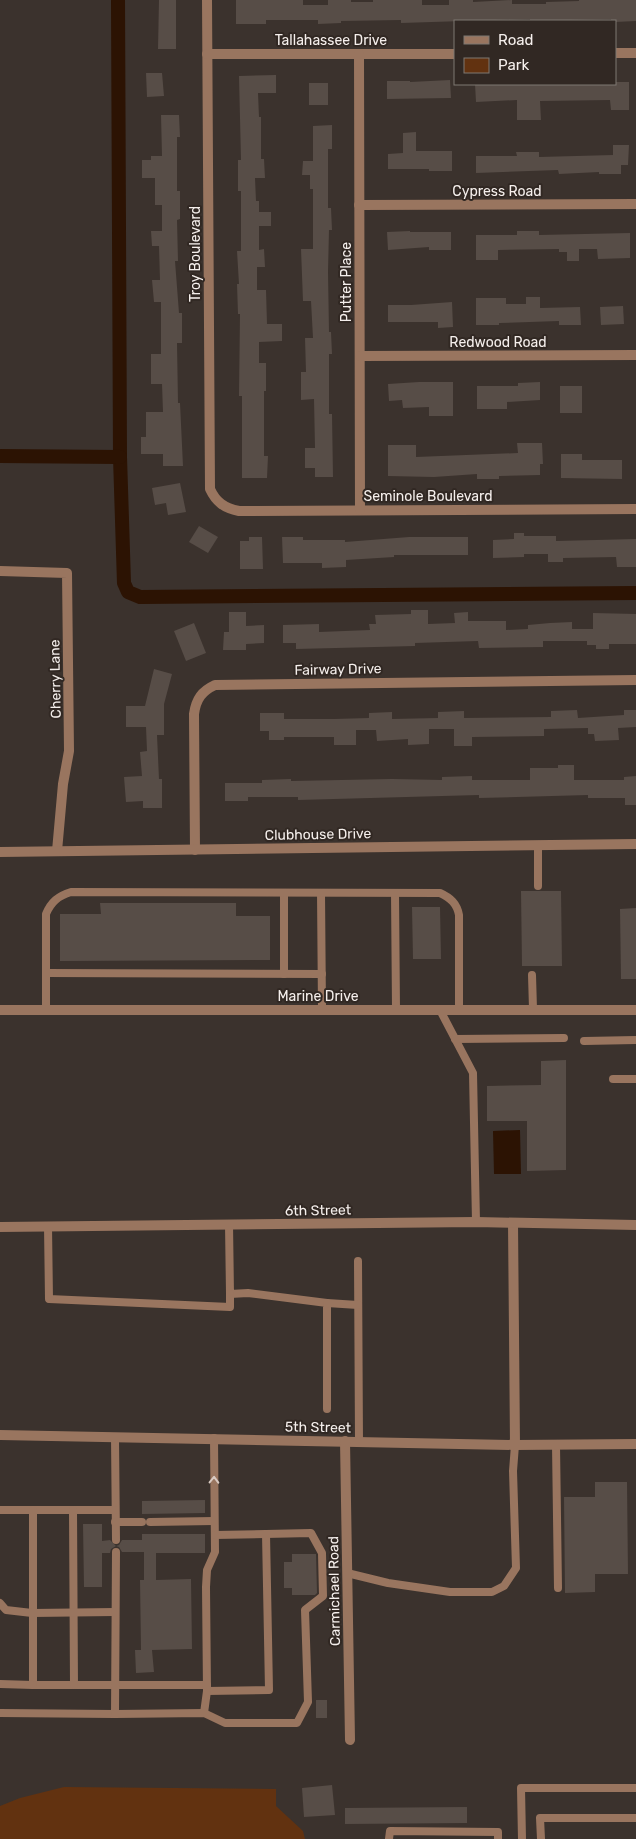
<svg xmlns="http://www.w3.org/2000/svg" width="636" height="1839" viewBox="0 0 636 1839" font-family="Rubik,sans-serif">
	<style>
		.green { fill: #623210 }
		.water { fill: #2c1303 }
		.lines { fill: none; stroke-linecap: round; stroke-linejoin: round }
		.canal { stroke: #2c1303; stroke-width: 14 }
		.building { fill: #574d47 }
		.lane { stroke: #99755f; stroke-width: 8 }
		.street { stroke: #99755f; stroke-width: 10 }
		.oneway { stroke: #d9cac2 }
		.labels { text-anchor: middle; stroke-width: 4; stroke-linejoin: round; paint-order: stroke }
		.street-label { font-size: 14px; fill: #f5efec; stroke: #312823 }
	</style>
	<rect width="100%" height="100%" fill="#3b322d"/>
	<!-- green -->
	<polygon class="green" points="64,1787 276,1789 276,1806 303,1831 305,1839 0,1839 0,1806 20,1798"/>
	<!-- water -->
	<polygon class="water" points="520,1130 521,1174 494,1174 493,1131"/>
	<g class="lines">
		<!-- canal -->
		<g class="canal">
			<polyline points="118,0 120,457 124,583 128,592 140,597 636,593"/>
			<polyline points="0,456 120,457"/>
		</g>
	</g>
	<!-- building -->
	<g class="building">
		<polygon points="159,0 176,0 176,49 158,49"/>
		<polygon points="236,0 303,0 303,5 328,5 328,0 351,0 351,2 373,2 373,0 422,0 422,5 449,5 449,0 473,0 473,2 512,0 512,4 546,4 546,2 579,1 579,0 636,0 636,21 615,22 611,21 611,19 530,21 530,19 401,23 401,20 341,21 341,23 318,24 318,20 266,20 266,24 236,24"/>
		<polygon points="146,73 162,73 164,96 147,97"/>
		<polygon points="276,75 276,93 258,93 259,117 261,117 261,159 264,159 265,178 255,178 256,201 259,201 259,212 271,212 271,226 259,226 259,250 264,249 265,267 257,267 257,290 266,290 267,324 282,324 282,341 259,342 259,363 266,363 266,391 264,391 264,456 268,456 267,478 242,478 242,396 239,396 240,314 238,314 237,284 239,284 237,251 241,251 241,191 238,191 238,160 241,160 239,76"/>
		<polygon points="450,80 451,98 387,99 387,81 410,81 410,82"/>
		<polygon points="615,82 629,82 629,110 611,110 610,100 540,101 541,120 517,120 517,100 476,102 475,84 615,84"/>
		<rect x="309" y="83" width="19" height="22"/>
		<polygon points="161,115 179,115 180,137 177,137 177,191 180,191 180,219 177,220 178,261 175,261 179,313 182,313 182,343 177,343 178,403 180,403 183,466 163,466 163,454 141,454 141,437 146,437 146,412 163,412 162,384 151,384 151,354 161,354 161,302 154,302 152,280 160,280 159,246 152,246 151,231 162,231 162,205 155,205 155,178 142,178 142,160 151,160 151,156 162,156"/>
		<polygon points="332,125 332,149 328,149 328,208 331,208 332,230 329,230 328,272 329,332 331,332 332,354 329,354 329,414 332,414 333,477 315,477 315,468 305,468 305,448 315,448 314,399 301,400 301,372 306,372 305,338 313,338 311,301 303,301 301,249 313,249 313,189 310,189 310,175 302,175 303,161 313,161 313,126"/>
		<polygon points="416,132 416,151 452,151 452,171 429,171 429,169 388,169 388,154 403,153 403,133"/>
		<polygon points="613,145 629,145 628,165 621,165 621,174 599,174 599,172 559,174 558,170 476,173 476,156 517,156 516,152 539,152 539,157 613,155"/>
		<polygon points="410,231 410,232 451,232 451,250 429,250 429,247 388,250 387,232"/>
		<polygon points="517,231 539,231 539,235 630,233 630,258 598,259 597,249 579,249 579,261 567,261 567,252 559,252 559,249 498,250 498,260 476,260 476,235 517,235"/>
		<polygon points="526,297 540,297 540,308 580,307 581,325 559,325 559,321 499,323 499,325 476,325 476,298 506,298 506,304 526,304"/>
		<polygon points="452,302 453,327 438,328 438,322 388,322 388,305 411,305"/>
		<polygon points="623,306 624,324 601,325 600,307"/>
		<polygon points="419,382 453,382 453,416 429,416 429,407 403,408 402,400 389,401 388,384"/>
		<polygon points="540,382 540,400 507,402 507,409 477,409 477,386 518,386 518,383"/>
		<rect x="560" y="386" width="22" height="27"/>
		<polygon points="517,443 542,443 543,464 540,464 540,475 499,476 499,479 477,479 477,474 434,477 388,476 388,445 416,445 416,457 518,453"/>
		<polygon points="561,454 582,454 582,460 622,460 622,479 561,478"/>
		<polygon points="180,483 186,512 168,515 166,503 155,505 152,488"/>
		<polygon points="199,526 218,537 208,553 189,542"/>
		<polygon points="514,533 524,533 524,536 556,536 556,541 636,539 636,567 617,567 616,557 563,558 563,562 548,562 548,554 524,554 524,557 493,558 493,540 514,539"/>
		<polygon points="249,537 262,537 263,569 240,569 240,541 249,541"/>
		<polygon points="282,537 303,537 303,540 345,540 345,542 409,537 468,537 468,555 394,555 394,557 346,560 346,567 322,568 322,563 283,563"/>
		<polygon points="411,610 428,610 428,624 455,623 454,613 468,612 468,621 506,621 506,630 528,629 528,625 550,623 572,622 572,629 593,629 593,613 636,614 636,644 609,644 609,649 596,649 596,645 587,645 587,641 543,641 543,647 479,648 478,641 415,643 415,646 296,649 296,643 283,643 283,625 319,624 319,632 370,630 369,624 376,624 375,615 411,614"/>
		<polygon points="229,612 246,612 246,626 264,625 264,643 246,644 246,650 223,650 224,632 229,632"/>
		<polygon points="194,623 206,653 186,661 174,631"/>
		<polygon points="154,669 172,674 164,704 164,735 157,735 159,779 162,779 162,808 143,808 143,801 126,802 124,777 142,776 140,752 147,751 146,727 126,727 126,706 145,706"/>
		<polygon points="577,710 578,718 624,715 624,710 636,710 636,727 618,728 619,740 595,741 594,734 588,734 588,728 544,729 544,736 472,737 472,746 454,746 454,729 429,729 429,744 408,745 408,739 377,741 376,730 356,730 356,745 334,745 334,737 284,737 284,740 269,740 269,731 260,731 260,713 284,713 284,719 334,719 369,718 369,713 392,712 392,719 438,718 438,712 464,711 464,718 551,717 551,711"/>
		<polygon points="558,765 574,765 574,780 624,780 624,777 636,776 636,805 625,805 625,798 588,798 588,795 479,798 479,795 298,800 298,797 248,797 248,801 225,801 225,783 262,783 262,780 291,779 291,781 392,779 442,780 442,777 472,776 472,780 530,780 530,768 558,768"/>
		<polygon points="521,891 561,891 562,966 522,966"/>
		<polygon points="100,903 236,903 236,916 270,916 270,960 60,961 60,914 101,914"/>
		<polygon points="412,907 440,907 441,959 413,959"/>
		<polygon points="636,908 636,979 621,979 620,909"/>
		<polygon points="566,1060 566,1170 527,1171 527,1121 487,1121 487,1086 541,1085 541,1061"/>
		<polygon points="595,1482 627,1482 628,1574 595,1574 595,1592 565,1593 564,1497 595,1497"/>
		<polygon points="205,1500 205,1513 142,1514 142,1501"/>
		<polygon points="83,1524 102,1524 102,1541 110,1540 116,1546 119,1545 122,1540 142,1540 142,1534 205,1534 205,1553 156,1553 156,1580 191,1579 192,1649 152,1650 154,1672 136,1673 135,1650 141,1650 140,1580 144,1580 144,1552 122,1552 119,1547 116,1546 111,1549 110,1553 102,1553 102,1587 84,1587"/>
		<polygon points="292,1554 316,1554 317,1593 315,1595 292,1595 292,1588 284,1588 284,1562 292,1562"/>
		<rect x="316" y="1700" width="11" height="18"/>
		<polygon points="332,1785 335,1815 304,1817 302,1788"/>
		<polygon points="467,1807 467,1823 345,1824 345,1808"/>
	</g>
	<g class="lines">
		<!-- lane -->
		<g class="lane">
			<polyline points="538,845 538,886"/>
			<polyline points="321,893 322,1010"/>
			<polyline points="395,893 396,1010"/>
			<polyline points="46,973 322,974"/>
			<polyline points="284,974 284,893"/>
			<polyline points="532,975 533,1009"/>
			<path d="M46,1010V914C51,902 58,896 71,892L440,893C451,898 457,904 459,915V1010"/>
			<polyline points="440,1010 473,1073 476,1222"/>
			<polyline points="455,1039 564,1038"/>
			<polyline points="584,1041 636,1040"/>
			<polyline points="613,1079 636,1079"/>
			<polyline points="229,1224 230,1294 248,1293 327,1303 327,1409"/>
			<polyline points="48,1226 49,1299 230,1307 230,1294"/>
			<polyline points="358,1261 359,1441"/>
			<polyline points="327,1303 358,1305"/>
			<polyline points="115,1437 116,1540"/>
			<polyline points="556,1445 558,1588"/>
			<polyline points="0,1510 115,1510"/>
			<polyline points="33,1510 33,1685 207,1685"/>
			<polyline points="73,1510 74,1685"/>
			<polyline points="115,1522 142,1522"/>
			<polyline points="150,1522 214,1521"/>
			<polyline points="347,1573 388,1583 450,1592 492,1592 504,1586 516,1568 513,1471 515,1445"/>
			<polyline points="0,1603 6,1610 32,1613 115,1612"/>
			<polyline points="0,1684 33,1685"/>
			<polyline points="207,1691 269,1690 266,1534"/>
			<polyline points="0,1713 115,1714 116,1552"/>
			<polyline points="204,1713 207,1691 206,1587 207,1570 215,1552 214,1438"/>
			<polyline points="115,1714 204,1713 225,1723 297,1723 308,1702 305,1610 323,1596 322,1553 311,1533 215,1535"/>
			<polyline points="389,1839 390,1831 498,1832 498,1839"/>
			<polyline points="522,1839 521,1788 636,1788"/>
			<polyline points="541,1839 540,1818 636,1818"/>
		</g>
		<!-- street -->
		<g class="street">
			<path d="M207,0L210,489C216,502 224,508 239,511L636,509"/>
			<polyline points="615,53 636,53"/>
			<polyline points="207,54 455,54"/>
			<polyline points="359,54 360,510"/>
			<polyline points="359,205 636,204"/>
			<polyline points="360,356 636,355"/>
			<polyline points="0,571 67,573 69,751 63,784 57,851"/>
			<path d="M195,850L194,714C196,699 202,691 215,685L636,680"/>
			<polyline points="0,852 636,844"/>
			<polyline points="0,1010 636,1010"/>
			<polyline points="513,1223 515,1445"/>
			<polyline points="0,1227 476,1222 636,1225"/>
			<polyline points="0,1435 515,1445 636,1444"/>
			<polyline points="345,1441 350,1740"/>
		</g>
	</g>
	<!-- one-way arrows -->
	<defs><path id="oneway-chevron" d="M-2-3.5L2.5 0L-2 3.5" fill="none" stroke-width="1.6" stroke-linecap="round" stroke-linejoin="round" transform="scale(1.25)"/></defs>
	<use class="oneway" href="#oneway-chevron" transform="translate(214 1480) rotate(-89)"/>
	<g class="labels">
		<!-- street labels -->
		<g class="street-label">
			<text x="331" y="45">Tallahassee Drive</text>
			<text x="497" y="196">Cypress Road</text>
			<text transform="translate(195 254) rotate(-90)" y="5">Troy Boulevard</text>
			<text transform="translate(346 282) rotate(-90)" y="5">Putter Place</text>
			<text x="498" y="347">Redwood Road</text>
			<text x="428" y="501">Seminole Boulevard</text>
			<text transform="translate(338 669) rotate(-1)" y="5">Fairway Drive</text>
			<text transform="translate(55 679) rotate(-91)" y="5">Cherry Lane</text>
			<text transform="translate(318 834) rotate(-1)" y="5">Clubhouse Drive</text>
			<text x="318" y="1001">Marine Drive</text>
			<text transform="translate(318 1210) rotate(-1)" y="5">6th Street</text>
			<text transform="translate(318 1427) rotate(1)" y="5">5th Street</text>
			<text transform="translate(334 1591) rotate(-91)" y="5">Carmichael Road</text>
		</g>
	</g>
	<!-- legend -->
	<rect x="454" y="20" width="162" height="65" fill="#312823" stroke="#7f7873"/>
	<rect x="464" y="36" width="25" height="8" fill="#99755f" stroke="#7f7873"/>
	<text x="498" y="45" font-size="15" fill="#f5efec">Road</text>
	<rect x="464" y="58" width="25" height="15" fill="#623210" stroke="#7f7873"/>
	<text x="498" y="70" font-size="15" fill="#f5efec">Park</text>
</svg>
